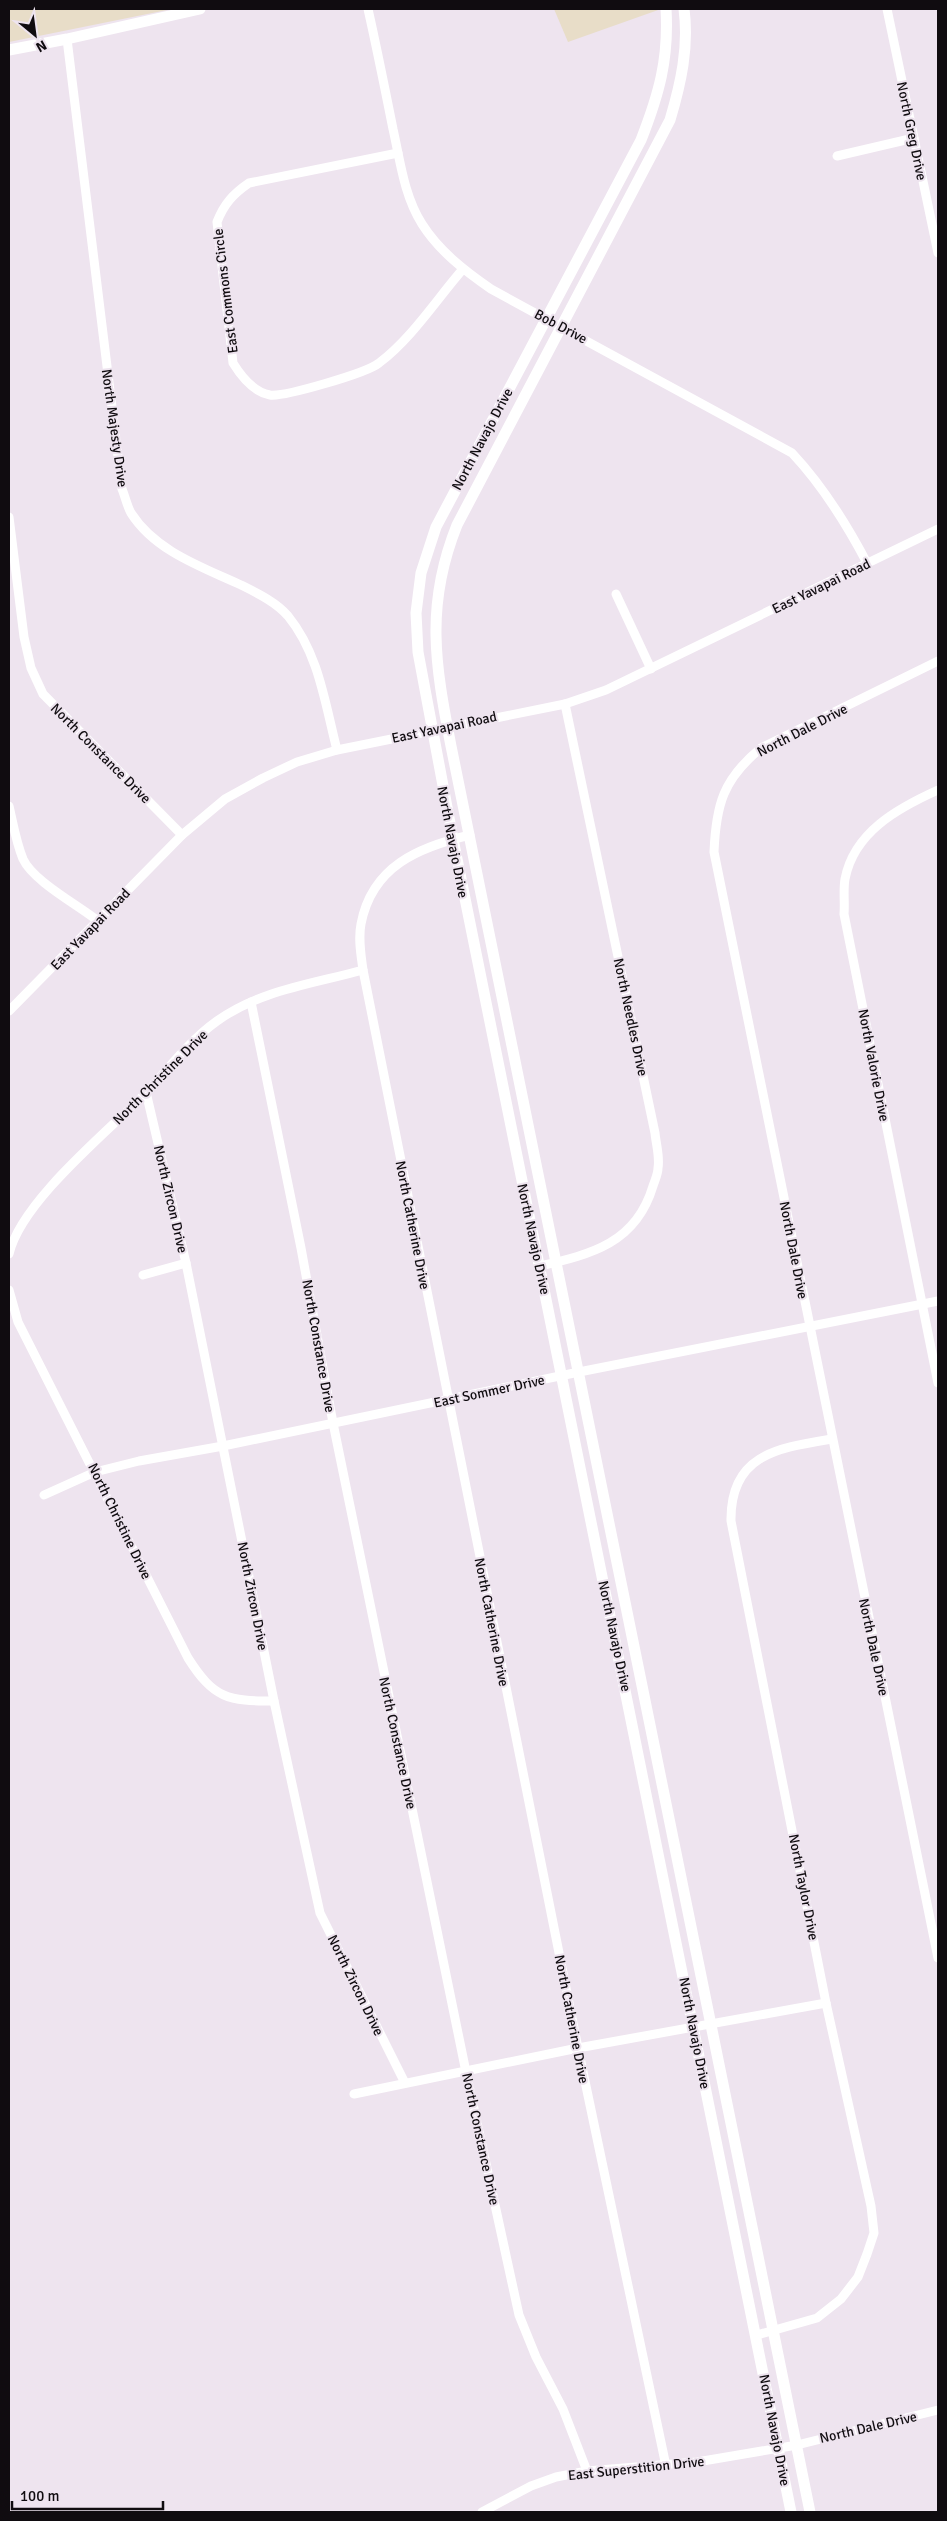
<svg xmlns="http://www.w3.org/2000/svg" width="947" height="2521" viewBox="0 0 947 2521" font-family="Signika,sans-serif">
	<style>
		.commercial { fill: #e8ddc8 }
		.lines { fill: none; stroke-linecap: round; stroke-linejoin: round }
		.minor { stroke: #fff; stroke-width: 9 }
		.tertiary { stroke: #fff; stroke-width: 11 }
		.labels { text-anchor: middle; stroke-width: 4; stroke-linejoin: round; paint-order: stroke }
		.street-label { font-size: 14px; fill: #100c10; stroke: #eee4ef }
	</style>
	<rect width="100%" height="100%" fill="#eee4ef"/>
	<!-- commercial -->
	<g class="commercial">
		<polygon points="9,9 172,9 9,42"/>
		<polygon points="554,9 661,9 568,42"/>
	</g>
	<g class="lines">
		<!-- minor -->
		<g class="minor">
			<path d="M368,9C377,49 385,89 393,129C400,160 404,196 422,224C439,251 465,271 491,289L792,453C823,486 846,523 867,563"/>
			<polyline points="887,9 938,253"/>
			<path d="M67,39L122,489C125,496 127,506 131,513C155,551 202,567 241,585C257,593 276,602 288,616C319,654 325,704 337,750"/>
			<path d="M398,153L249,183C233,194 224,204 217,222L233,363C241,376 253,392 270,395C284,397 367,373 379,363C412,338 436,300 463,269"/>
			<polyline points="837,156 914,138"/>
			<polyline points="9,517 24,637 31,668 43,694 182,835"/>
			<polyline points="616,594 651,669"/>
			<path d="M938,661L761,748C723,779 716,805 714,852L938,1958"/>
			<path d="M938,790C898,808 854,832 845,879C843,890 845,903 844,914L938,1383"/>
			<path d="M9,806C13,823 16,842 23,859C33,881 78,905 98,921"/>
			<path d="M470,835C419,847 372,866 361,924C358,939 361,955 363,970L578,2048L666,2466"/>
			<polyline points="251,1002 301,1248 333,1423 466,2072 519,2315 536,2357 563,2409 587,2471"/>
			<polyline points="9,1011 182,835 225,799 263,778 297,762 337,750 565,704 606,690 938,529"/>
			<polyline points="146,1092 186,1263 274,1701 320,1913 405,2083"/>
			<path d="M9,1254C21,1202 106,1133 145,1094C168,1069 189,1041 217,1021C260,990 313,984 363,970"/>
			<path d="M540,1266C592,1254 636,1243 653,1186C655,1180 658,1174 658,1168C660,1157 656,1144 655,1133L565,704"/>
			<polyline points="143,1275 186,1263"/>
			<path d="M9,1290L18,1322L188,1658C214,1699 228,1701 274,1701"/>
			<polyline points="44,1495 95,1472 139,1461 223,1446 579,1372 938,1301"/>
			<polyline points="354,2094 578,2048 826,2003"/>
			<path d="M757,2335L817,2318L841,2299L858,2277L867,2254L874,2233L871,2206L826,2003L731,1521C730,1454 778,1448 832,1439"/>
			<polyline points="482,2512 531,2486 556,2477 587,2471 697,2462 797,2445 938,2410"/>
		</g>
		<!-- tertiary -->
		<g class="tertiary">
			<path d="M666,9C669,59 659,94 641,140L436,527L421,573L416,613L418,652L453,839L791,2512"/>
			<path d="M684,9C689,47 681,83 670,120L457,525C425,605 435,664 451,746L810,2512"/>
			<polyline points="9,50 67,39 200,9"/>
		</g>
	</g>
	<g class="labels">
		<!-- street labels -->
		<g class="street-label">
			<text transform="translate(912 131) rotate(78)" y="5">North Greg Drive</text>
			<text transform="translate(225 291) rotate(-97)" y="5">East Commons Circle</text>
			<text transform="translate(561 326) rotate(28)" y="5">Bob Drive</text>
			<text transform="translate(115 428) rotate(82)" y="5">North Majesty Drive</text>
			<text transform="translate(482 439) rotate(-62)" y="5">North Navajo Drive</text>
			<text transform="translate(821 586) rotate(-26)" y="5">East Yavapai Road</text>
			<text transform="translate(444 727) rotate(-12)" y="5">East Yavapai Road</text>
			<text transform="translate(802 730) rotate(-27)" y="5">North Dale Drive</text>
			<text transform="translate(101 753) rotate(45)" y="5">North Constance Drive</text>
			<text transform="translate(453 842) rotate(79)" y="5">North Navajo Drive</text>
			<text transform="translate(90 929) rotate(-46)" y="5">East Yavapai Road</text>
			<text transform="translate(631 1017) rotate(78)" y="5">North Needles Drive</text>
			<text transform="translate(874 1065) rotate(79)" y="5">North Valorie Drive</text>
			<text transform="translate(160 1077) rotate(-45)" y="5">North Christine Drive</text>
			<text transform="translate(171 1199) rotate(77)" y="5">North Zircon Drive</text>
			<text transform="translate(413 1225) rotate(79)" y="5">North Catherine Drive</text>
			<text transform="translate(534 1239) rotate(78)" y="5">North Navajo Drive</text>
			<text transform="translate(794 1250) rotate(79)" y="5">North Dale Drive</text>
			<text transform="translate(319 1346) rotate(80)" y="5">North Constance Drive</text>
			<text transform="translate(489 1391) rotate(-12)" y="5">East Sommer Drive</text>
			<text transform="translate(120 1521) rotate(64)" y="5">North Christine Drive</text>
			<text transform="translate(253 1596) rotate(79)" y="5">North Zircon Drive</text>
			<text transform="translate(492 1622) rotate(79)" y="5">North Catherine Drive</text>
			<text transform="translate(615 1636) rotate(78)" y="5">North Navajo Drive</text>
			<text transform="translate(874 1647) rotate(78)" y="5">North Dale Drive</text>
			<text transform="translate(398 1743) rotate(78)" y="5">North Constance Drive</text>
			<text transform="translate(804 1887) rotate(79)" y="5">North Taylor Drive</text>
			<text transform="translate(356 1985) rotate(64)" y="5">North Zircon Drive</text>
			<text transform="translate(572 2019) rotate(79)" y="5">North Catherine Drive</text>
			<text transform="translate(695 2033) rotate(79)" y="5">North Navajo Drive</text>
			<text transform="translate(481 2139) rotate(78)" y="5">North Constance Drive</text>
			<text transform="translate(868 2427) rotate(-13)" y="5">North Dale Drive</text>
			<text transform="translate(775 2430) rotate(79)" y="5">North Navajo Drive</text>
			<text transform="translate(636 2468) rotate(-6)" y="5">East Superstition Drive</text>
		</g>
	</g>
	<!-- border -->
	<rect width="947" height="2521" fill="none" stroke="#100c10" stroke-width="20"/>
	<!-- north arrow -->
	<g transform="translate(35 35) rotate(151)" stroke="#eee4ef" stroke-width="4" paint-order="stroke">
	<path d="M0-4L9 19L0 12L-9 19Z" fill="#100c10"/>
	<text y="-8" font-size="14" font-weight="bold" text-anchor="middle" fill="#100c10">N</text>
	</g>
	<!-- scale -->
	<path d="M12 2501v8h151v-8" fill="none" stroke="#100c10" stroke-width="2.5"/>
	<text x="20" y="2501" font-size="15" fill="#100c10" stroke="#eee4ef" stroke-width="4" paint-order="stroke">100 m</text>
</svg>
